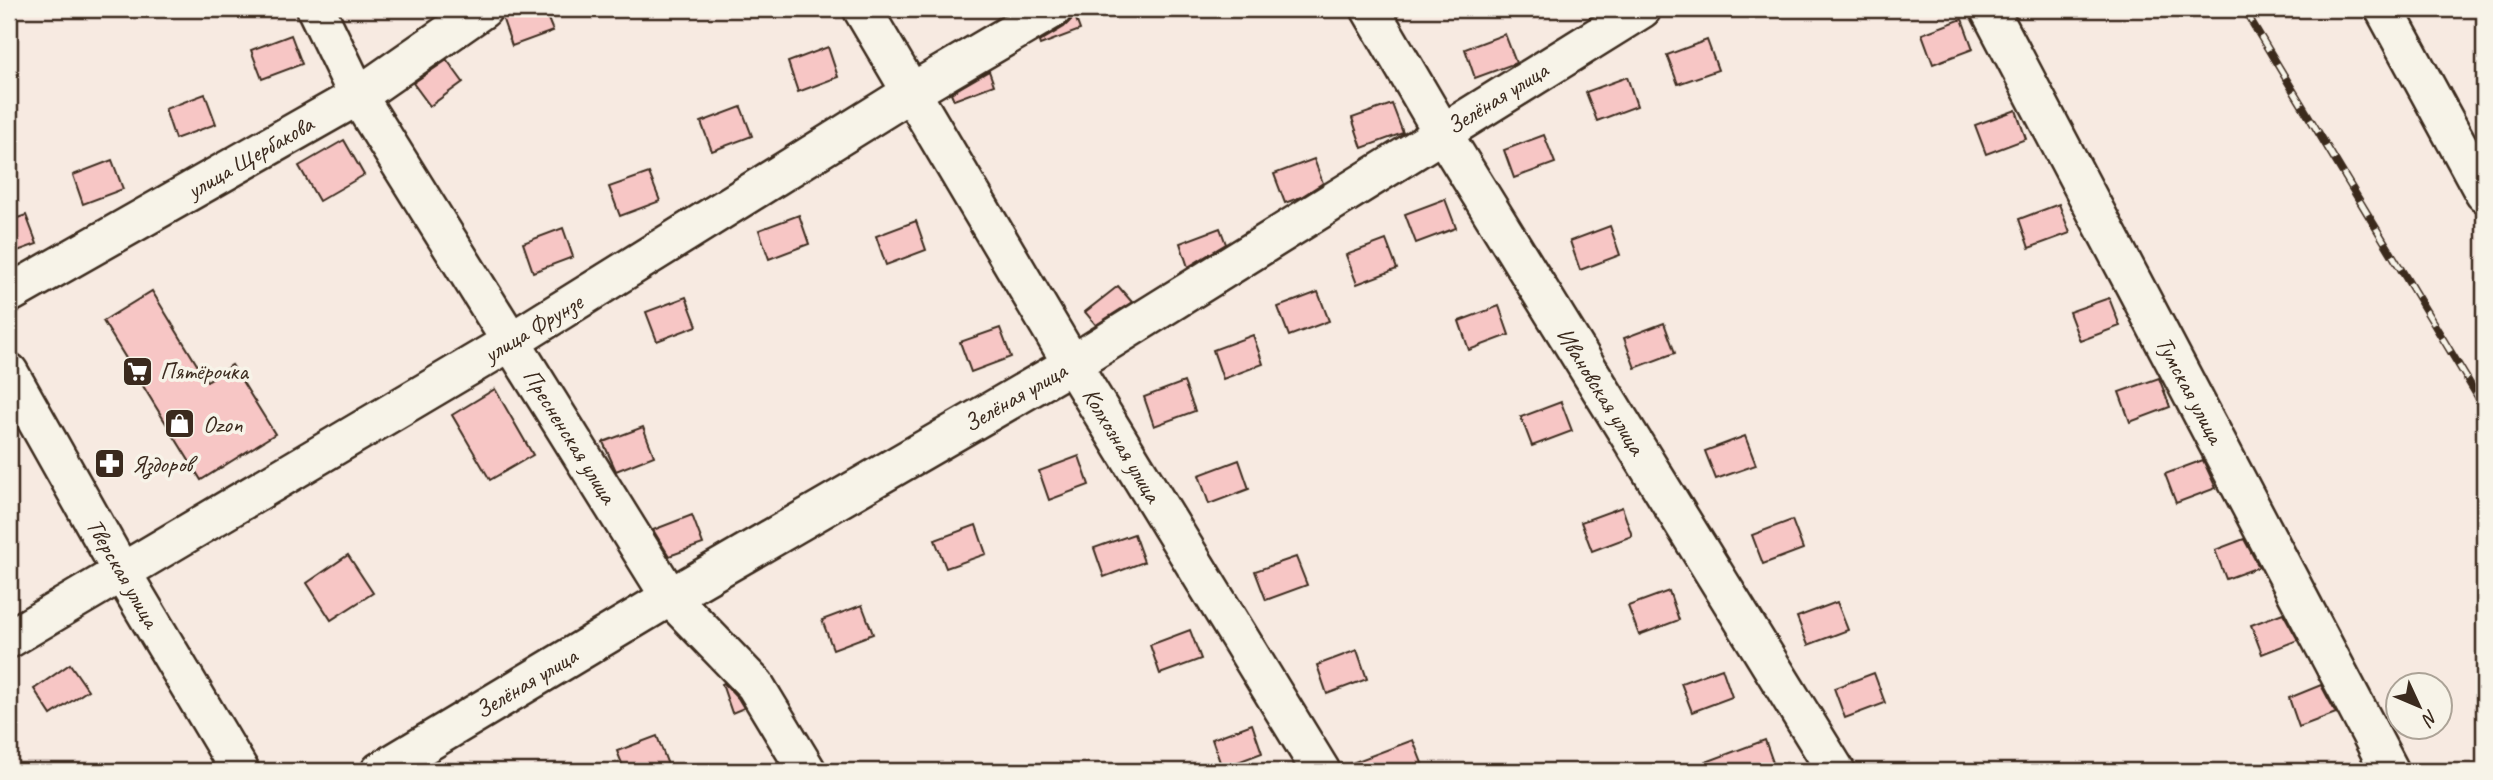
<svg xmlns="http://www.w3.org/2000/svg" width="2493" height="780" viewBox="0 0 2493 780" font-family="Caveat,sans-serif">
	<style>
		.building { fill: #f7c6c5; stroke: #3b2a1e; stroke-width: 2 }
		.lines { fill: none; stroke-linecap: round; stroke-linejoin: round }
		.minor-casing { stroke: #3b2a1e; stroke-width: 42 }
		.minor { stroke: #f7f3e8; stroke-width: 37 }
		.rail-casing { stroke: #3b2a1e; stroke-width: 8 }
		.rail { stroke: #f7f3e8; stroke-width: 5; stroke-dasharray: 16; stroke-linecap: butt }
		.labels { text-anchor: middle; stroke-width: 7; stroke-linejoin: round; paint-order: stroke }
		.street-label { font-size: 24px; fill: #3b2a1e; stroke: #f7f3e8 }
		.poi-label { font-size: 24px; fill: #3b2a1e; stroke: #f7f3e8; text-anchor: start }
	</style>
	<rect width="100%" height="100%" fill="#f7eae1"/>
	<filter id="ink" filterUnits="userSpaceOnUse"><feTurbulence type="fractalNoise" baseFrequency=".0143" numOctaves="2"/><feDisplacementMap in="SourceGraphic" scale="14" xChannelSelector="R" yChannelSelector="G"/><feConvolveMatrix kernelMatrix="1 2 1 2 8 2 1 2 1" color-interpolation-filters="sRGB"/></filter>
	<g filter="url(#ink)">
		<!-- building -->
		<g class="building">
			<polygon points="524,9 544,9 553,31 512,46 502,17"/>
			<polygon points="1073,11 1080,30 1040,45 1039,42 1064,27 1071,20"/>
			<polygon points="1962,19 1973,49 1933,64 1922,34"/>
			<polygon points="1505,34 1516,63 1475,78 1465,49"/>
			<polygon points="291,35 302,64 262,79 251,50"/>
			<polygon points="1707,40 1718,70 1678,84 1667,55"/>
			<polygon points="828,47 838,77 798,92 788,62"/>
			<polygon points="447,60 463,82 430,106 413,83"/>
			<polygon points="989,71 994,85 954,100 951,93"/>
			<polygon points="1627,77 1637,106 1597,121 1586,92"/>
			<polygon points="205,94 216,124 175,139 165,109"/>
			<polygon points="1392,104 1403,133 1362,148 1352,118"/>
			<polygon points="741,107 752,136 712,151 701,122"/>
			<polygon points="2016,110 2026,139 1986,154 1975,125"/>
			<polygon points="1544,135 1555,163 1514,178 1504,150"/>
			<polygon points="344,140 364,175 319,201 299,166"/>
			<polygon points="1314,159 1323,183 1301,197 1285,203 1274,174"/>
			<polygon points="112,160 123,189 83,204 73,175"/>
			<polygon points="649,173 660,201 620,216 609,187"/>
			<polygon points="1445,199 1456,228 1416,243 1405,214"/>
			<polygon points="2059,204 2070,233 2029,248 2019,219"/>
			<polygon points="26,215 37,244 9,254 9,221"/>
			<polygon points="799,215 809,244 769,259 759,230"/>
			<polygon points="916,221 926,250 886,265 876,236"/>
			<polygon points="1610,226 1620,255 1580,270 1570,241"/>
			<polygon points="563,228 573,257 533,272 523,243"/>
			<polygon points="1220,228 1226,244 1188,267 1180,243"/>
			<polygon points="1386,240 1397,269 1357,284 1346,255"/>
			<polygon points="1118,286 1132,302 1096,325 1085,312"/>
			<polygon points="152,291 207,381 232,365 275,434 201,480 103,321"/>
			<polygon points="1318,292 1329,321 1289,336 1278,307"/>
			<polygon points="686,297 697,326 657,341 646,312"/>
			<polygon points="2109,298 2120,326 2080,341 2069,312"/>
			<polygon points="1499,306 1509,335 1469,350 1459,321"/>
			<polygon points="1664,323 1675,353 1635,368 1624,338"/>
			<polygon points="1000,328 1011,357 971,372 960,342"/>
			<polygon points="1253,335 1263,364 1223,379 1213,350"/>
			<polygon points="2159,378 2170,407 2130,422 2119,392"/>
			<polygon points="1184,382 1195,411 1154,426 1144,397"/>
			<polygon points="495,389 533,455 490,480 452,415"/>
			<polygon points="1561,402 1572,431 1532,446 1521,417"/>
			<polygon points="643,427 654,456 616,471 603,442"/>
			<polygon points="1745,436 1756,465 1716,479 1705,451"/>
			<polygon points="1079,456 1089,485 1049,500 1039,471"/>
			<polygon points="1239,460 1249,489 1209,504 1199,475"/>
			<polygon points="2203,460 2216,488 2176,503 2165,474"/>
			<polygon points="1622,507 1632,536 1592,551 1581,522"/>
			<polygon points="692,515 703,544 669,556 653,530"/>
			<polygon points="1792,520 1803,549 1763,564 1752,535"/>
			<polygon points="976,525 986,554 946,568 935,540"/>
			<polygon points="1134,534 1144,562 1104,577 1094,548"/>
			<polygon points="2244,539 2259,567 2226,579 2215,550"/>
			<polygon points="348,555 373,593 331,620 307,583"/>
			<polygon points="1296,557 1307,585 1266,600 1255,571"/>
			<polygon points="1669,591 1679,620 1639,635 1628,606"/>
			<polygon points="1837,602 1848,630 1808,645 1797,617"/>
			<polygon points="862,605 873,634 833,649 822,620"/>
			<polygon points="2283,613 2298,640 2262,654 2251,625"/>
			<polygon points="1190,630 1201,659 1160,674 1150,645"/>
			<polygon points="1357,650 1367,679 1327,694 1317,665"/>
			<polygon points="70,664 88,690 51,715 34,689"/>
			<polygon points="1722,668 1732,697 1692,712 1681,683"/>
			<polygon points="1874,673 1885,703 1845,718 1834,688"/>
			<polygon points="724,683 738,698 744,708 732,713 722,684"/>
			<polygon points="2321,685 2336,713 2299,727 2289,698"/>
			<polygon points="1252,724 1262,753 1222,768 1212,739"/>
			<polygon points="657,736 668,765 650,771 625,771 617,751"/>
			<polygon points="1413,740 1425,771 1342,771 1341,767"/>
			<polygon points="1765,740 1776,771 1688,771 1687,769"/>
		</g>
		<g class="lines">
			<defs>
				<g id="minor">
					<polyline points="316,9 358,96 670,597 755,685 807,771"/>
					<polyline points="862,9 1072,364 1321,771"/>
					<polyline points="1370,9 1442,132 1836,771"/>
					<polyline points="1989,9 2390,771"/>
					<polyline points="2384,9 2484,193"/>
					<polyline points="9,294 358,96 483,9"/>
					<polyline points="9,372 121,571 240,771"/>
					<polyline points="9,639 512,341 910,93 1053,9"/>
					<polyline points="380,771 670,597 1072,364 1642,9"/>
				</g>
			</defs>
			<!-- minor casing -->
			<use href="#minor" class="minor-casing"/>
			<!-- minor -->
			<use href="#minor" class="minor"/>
			<defs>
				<polyline id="rail" points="2244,9 2484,407"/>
			</defs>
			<!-- rail casing -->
			<use href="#rail" class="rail-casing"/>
			<!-- rail -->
			<use href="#rail" class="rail"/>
		</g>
	</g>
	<!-- icons -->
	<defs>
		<symbol id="supermarket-square" viewBox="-11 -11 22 22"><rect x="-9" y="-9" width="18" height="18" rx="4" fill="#3b2a1e" stroke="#f7f3e8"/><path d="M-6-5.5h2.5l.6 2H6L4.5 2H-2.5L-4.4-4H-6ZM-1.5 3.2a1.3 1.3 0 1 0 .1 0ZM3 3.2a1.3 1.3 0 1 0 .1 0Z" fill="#fff"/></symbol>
		<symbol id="shop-square" viewBox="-11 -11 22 22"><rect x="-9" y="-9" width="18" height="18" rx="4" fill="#3b2a1e" stroke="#f7f3e8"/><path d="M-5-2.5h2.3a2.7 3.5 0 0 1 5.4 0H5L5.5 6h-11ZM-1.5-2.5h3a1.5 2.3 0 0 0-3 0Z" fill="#fff"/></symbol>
		<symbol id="pharmacy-square" viewBox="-11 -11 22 22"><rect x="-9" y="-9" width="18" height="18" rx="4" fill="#3b2a1e" stroke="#f7f3e8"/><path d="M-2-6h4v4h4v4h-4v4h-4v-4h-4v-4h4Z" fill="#fff"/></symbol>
	</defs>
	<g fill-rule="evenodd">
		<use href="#supermarket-square" x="120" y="354" width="35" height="35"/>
		<use href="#shop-square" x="162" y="406" width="35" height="35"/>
		<use href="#pharmacy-square" x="92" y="446" width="35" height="35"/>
	</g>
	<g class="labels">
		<!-- street labels -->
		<g class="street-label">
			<text transform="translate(1497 98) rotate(-32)" y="8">Зелёная улица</text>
			<text transform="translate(250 157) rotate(-30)" y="8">улица Щербакова</text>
			<text transform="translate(533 328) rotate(-31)" y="8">улица Фрунзе</text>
			<text transform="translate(2190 390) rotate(62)" y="8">Тумская улица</text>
			<text transform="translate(1601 391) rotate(58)" y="8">Ивановская улица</text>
			<text transform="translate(1015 397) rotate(-30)" y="8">Зелёная улица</text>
			<text transform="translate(570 436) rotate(58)" y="8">Пресненская улица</text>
			<text transform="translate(1122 445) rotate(59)" y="8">Колхозная улица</text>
			<text transform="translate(123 573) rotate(60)" y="8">Тверская улица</text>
			<text transform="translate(526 683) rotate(-31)" y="8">Зелёная улица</text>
		</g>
		<!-- poi labels -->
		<g class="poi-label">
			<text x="160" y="379">Пятёрочка</text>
			<text x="203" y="432">Ozon</text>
			<text x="132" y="472">Яздоров</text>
		</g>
	</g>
	<!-- margin -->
	<rect width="2493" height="780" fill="none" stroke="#f7f3e8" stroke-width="35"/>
	<rect x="18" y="18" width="2458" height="745" fill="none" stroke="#3b2a1e" stroke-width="2.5" filter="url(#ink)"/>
	<!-- north arrow -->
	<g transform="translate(2419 706) rotate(134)"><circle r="33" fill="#f7f3e8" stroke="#aca397" stroke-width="2"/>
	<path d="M0-5L12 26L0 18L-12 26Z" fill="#3b2a1e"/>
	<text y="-10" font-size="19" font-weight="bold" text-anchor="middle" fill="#3b2a1e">N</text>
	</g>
</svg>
